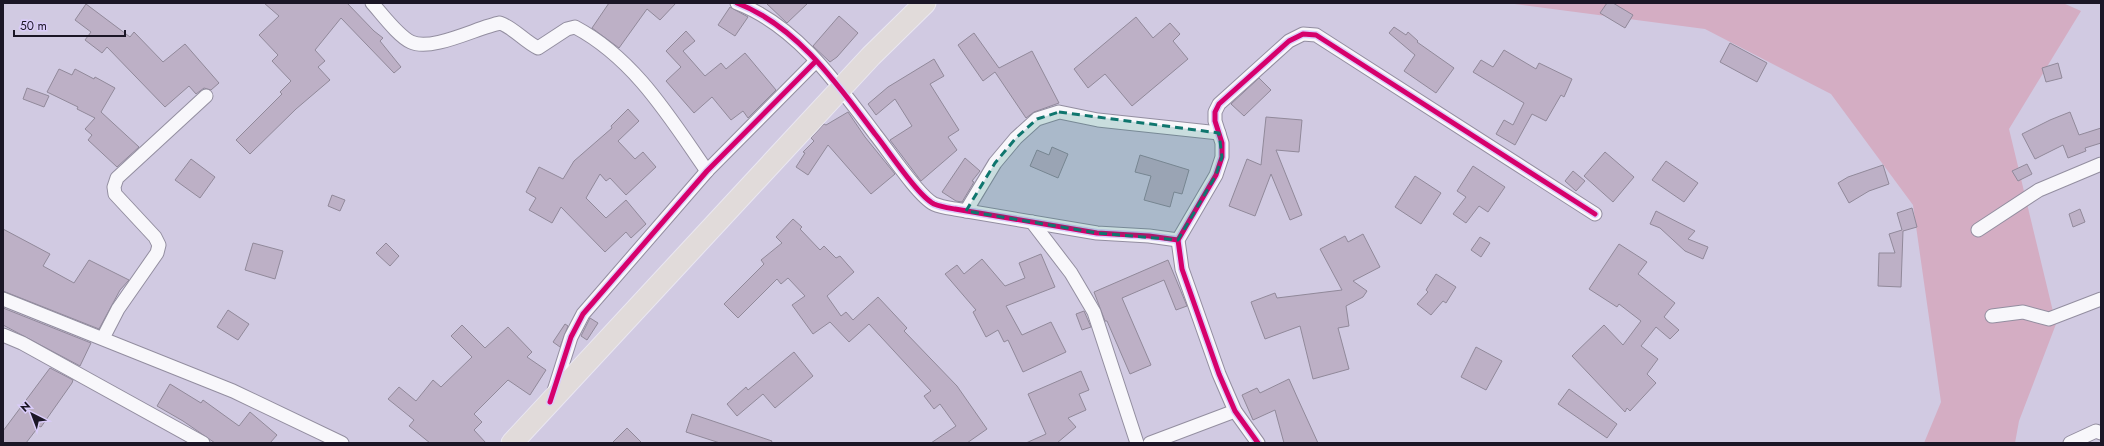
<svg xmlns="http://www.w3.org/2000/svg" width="2104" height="446" viewBox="0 0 2104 446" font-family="Jost,sans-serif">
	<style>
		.green { fill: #d4adc3 }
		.building { fill: #bdb0c6; stroke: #91899a }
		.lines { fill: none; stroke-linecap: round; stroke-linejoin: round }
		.minor-casing { stroke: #938ea0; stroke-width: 15 }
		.primary-casing { stroke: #eae7f2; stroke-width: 23 }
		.minor { stroke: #f8f7fb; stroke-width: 13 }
		.primary { stroke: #e1dbda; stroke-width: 21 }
		.cycleway-casing { stroke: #daccfa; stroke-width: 8 }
		.cycleway { stroke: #d6006c; stroke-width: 5 }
		.marked { fill: #0f766e; fill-opacity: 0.2; stroke: #0f766e; stroke-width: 3; stroke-dasharray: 8 5; stroke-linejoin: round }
	</style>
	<rect width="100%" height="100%" fill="#d1cae2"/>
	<!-- green -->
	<polygon class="green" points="1507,3 2063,3 2081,11 2009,129 2056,324 2019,421 2015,443 1924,443 1941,402 1913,205 1831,94 1705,29"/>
	<!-- building -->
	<g class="building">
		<polygon points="264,3 347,3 374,31 383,38 380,41 401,67 394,73 341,18 315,50 325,61 318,67 330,80 296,109 250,154 236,140 282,94 280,92 291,81 272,61 278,55 259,35 279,16"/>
		<polygon points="609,3 676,3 660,20 647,9 619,48 592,28"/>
		<polygon points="766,3 808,3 787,23"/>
		<polygon points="1607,3 1613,3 1633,15 1625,28 1600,13"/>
		<polygon points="86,4 130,37 134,32 163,62 185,44 219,83 211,90 204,88 196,94 189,86 165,107 107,47 102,53 85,40 91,32 75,20"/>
		<polygon points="730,7 748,17 735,36 718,25"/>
		<polygon points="839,16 858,33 837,57 830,62 813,46"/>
		<polygon points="1136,17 1153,38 1170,23 1180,34 1173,41 1188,59 1132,106 1105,74 1088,88 1074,69"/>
		<polygon points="1394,27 1406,35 1408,32 1418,41 1417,42 1454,68 1436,93 1404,71 1415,55 1389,33"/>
		<polygon points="686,31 695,41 683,51 705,76 721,63 726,69 745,53 776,90 748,118 743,111 731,120 712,97 694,113 666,81 681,67 666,51"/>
		<polygon points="974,33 999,68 1032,51 1059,103 1034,112 1026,118 995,72 983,81 958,45"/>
		<polygon points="1730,43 1767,63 1757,82 1720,62"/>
		<polygon points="1504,50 1536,69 1539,63 1572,79 1564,97 1561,95 1546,121 1532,114 1515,145 1496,134 1504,120 1513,125 1524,103 1473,72 1481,60 1493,67"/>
		<polygon points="934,59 944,76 930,84 959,130 948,137 957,150 921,181 890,140 912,126 895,99 876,115 868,104 888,87"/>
		<polygon points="2058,63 2062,78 2046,82 2042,68"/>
		<polygon points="59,69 72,75 75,69 94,79 95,77 115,88 101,112 139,147 117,167 88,140 92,135 85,129 95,118 77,109 78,107 47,92"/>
		<polygon points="1259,78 1271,90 1244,116 1231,104"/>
		<polygon points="27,88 49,96 44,107 23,99"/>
		<polygon points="628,109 639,121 618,141 635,159 643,152 656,167 626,195 610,178 606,181 600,174 586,198 606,218 626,200 646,224 631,238 626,232 605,252 561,207 552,223 529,210 536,198 526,192 539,167 563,179 574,161 612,128 611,126"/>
		<polygon points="848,112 865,137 895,174 871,194 828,145 808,175 796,167 805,153 803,152 814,141 811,138 824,124 826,125"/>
		<polygon points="2070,112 2079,135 2101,128 2101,143 2085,148 2086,151 2068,158 2063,145 2035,159 2022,134 2050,120"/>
		<polygon points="1266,117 1302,120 1299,152 1276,150 1302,215 1290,220 1271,174 1255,216 1229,206 1247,159 1261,165"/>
		<polygon points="1052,147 1068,154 1058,178 1030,166 1037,150 1049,155"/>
		<polygon points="1605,152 1634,177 1613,202 1584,176"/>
		<polygon points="1140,155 1189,170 1182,194 1174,192 1170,207 1144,200 1151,176 1135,172"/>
		<polygon points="965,158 980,171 972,181 974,182 962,202 956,201 942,192"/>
		<polygon points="191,159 215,177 200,198 175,180"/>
		<polygon points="1666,161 1698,183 1684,202 1652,180"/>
		<polygon points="2027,164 2032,174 2018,181 2012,171"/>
		<polygon points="1883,165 1889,184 1869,191 1849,203 1838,183 1848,177"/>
		<polygon points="1473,166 1505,187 1488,212 1479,206 1466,223 1453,214 1466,197 1457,191"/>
		<polygon points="1573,171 1585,181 1576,191 1565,181"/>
		<polygon points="1415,176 1441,193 1421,224 1395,207"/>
		<polygon points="332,195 345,200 340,211 328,206"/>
		<polygon points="1912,208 1917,227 1903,231 1901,287 1878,286 1879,253 1895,253 1889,234 1902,230 1897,213"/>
		<polygon points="2080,209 2085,222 2073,227 2069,214"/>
		<polygon points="1656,211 1695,231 1688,239 1708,247 1703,259 1685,251 1660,228 1650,224"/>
		<polygon points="793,219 802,227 800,229 820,250 824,246 836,258 840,256 854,272 827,296 841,316 846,312 853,320 878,297 907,328 904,331 957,386 987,429 967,443 931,443 956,426 940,404 934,409 924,396 931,391 869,324 849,342 830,322 813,334 792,305 805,296 788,278 781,284 777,279 738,318 724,304 764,264 761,260 782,243 776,237"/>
		<polygon points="3,229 50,254 43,266 74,283 89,260 129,280 120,290 99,329 3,291"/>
		<polygon points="1363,234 1380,267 1353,281 1367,291 1363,297 1346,306 1349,326 1338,328 1349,369 1313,379 1300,326 1265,339 1251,302 1275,293 1277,298 1342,290 1320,249 1345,236 1348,242"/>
		<polygon points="1480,237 1490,243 1481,257 1471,250"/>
		<polygon points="253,243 283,251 275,279 245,270"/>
		<polygon points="386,243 399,256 390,266 376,253"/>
		<polygon points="1619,244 1647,262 1638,274 1675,303 1664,317 1679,330 1670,339 1656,327 1641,346 1658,359 1647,374 1656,383 1630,411 1627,408 1625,412 1572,356 1604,325 1623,345 1641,321 1619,304 1617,307 1589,289"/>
		<polygon points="1041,254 1055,287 1006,306 1022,335 1051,322 1066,352 1023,372 1008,340 1004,342 998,330 986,337 973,312 976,310 945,274 957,265 964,274 982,259 1005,286 1025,278 1019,263"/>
		<polygon points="1168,260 1187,306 1176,310 1164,280 1122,298 1151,365 1130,374 1107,321 1105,321 1094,292"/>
		<polygon points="1436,274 1456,287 1446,303 1443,301 1431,315 1417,304 1428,292 1426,290"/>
		<polygon points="3,308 91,343 80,366 3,325"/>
		<polygon points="228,310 249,324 238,340 217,327"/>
		<polygon points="1084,311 1091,327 1082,330 1076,314"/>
		<polygon points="590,318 598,323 587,340 581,336"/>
		<polygon points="565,324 568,326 560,347 553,342"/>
		<polygon points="462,325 485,348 508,327 532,352 527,357 546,370 530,395 508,380 474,414 482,422 474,430 486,443 430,443 409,426 414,420 388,399 399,387 416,401 433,380 441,387 472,357 451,336"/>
		<polygon points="1476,347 1502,361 1486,390 1461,377"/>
		<polygon points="794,352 813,376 775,408 763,394 737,416 727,404 746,387 748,390"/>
		<polygon points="50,368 73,380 72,383 41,427 39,426 26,443 3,443 3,431"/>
		<polygon points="1081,371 1089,390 1079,394 1086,410 1068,418 1076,427 1057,443 1026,443 1046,434 1028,394"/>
		<polygon points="1289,379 1297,397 1318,443 1284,443 1275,410 1253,420 1242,395 1257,388 1260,393"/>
		<polygon points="170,384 201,403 203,400 239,426 250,412 277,435 270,443 215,443 183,421 157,406"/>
		<polygon points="1569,389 1617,424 1607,438 1558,404"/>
		<polygon points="692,414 772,441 771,443 720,443 686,432"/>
		<polygon points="627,428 642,443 612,443"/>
	</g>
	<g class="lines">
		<defs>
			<g id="minor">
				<path d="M372,3C382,14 398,36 411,42C432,52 478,27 500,23C514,28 524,41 538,48L567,29L575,27C635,59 670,118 707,171"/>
				<path d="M737,3C797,26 838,85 875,134C888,150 918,196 934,204C941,207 949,208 955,209L1097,233L1149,236L1178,240"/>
				<polyline points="966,211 995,163 1016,138 1037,119 1059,112 1098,120 1219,133"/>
				<polyline points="1032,222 1071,273 1094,312 1137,443"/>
				<polyline points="1978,230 2039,190 2101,164"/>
				<polyline points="3,299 233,391 342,443"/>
				<polyline points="1992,316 2023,312 2049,319 2101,299"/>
				<polyline points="3,335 22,343 203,443"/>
				<polyline points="103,338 118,309 157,253 159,245 155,237 115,194 114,187 117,178 206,96"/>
				<polyline points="553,394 571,337 583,314 707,171 815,62"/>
				<polyline points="1150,443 1235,411"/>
				<polyline points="1258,443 1235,411 1219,374 1182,269 1178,240 1216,175 1222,157 1222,143 1215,121 1215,112 1219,104 1289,41 1303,34 1316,35 1595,214"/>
				<polyline points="2070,443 2096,431 2101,433"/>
			</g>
			<polyline id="primary" points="512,443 871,56 925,3"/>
		</defs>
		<!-- minor casing -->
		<use href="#minor" class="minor-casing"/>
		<!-- primary casing -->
		<use href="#primary" class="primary-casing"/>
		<!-- minor -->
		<use href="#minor" class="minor"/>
		<!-- primary -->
		<use href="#primary" class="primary"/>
		<defs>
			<g id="cycleway">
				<path d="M737,3C797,26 838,85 875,134C888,150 918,196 934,204C941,207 949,208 955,209L1097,233L1149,236L1178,240"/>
				<polyline points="550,402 571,337 583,314 707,171 815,62"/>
				<polyline points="1258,443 1235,411 1219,374 1182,269 1178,240 1216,175 1222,157 1222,143 1215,121 1215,112 1219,104 1289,41 1303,34 1316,35 1595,214"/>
			</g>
		</defs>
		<!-- cycleway casing -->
		<use href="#cycleway" class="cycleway-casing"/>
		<!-- cycleway -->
		<use href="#cycleway" class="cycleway"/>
	</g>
	<!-- marked area -->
	<path class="marked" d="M1059,112L1219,133L1222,157L1216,175L1178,240L1097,233L966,211L995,163L1016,138L1037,119Z"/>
	<!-- border -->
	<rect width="2104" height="446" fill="none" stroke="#1b1626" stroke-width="8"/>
	<!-- north arrow -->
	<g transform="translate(32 414) rotate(318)" stroke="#daccfa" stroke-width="3" paint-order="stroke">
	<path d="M0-3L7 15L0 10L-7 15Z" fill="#1b1626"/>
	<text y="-6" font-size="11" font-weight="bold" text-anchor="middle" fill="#1b1626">N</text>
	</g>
	<!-- scale -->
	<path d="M14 30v6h111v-6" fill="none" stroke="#1b1626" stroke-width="2"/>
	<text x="20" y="30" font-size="12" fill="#1b1626" stroke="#daccfa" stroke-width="3" paint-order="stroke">50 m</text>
</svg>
